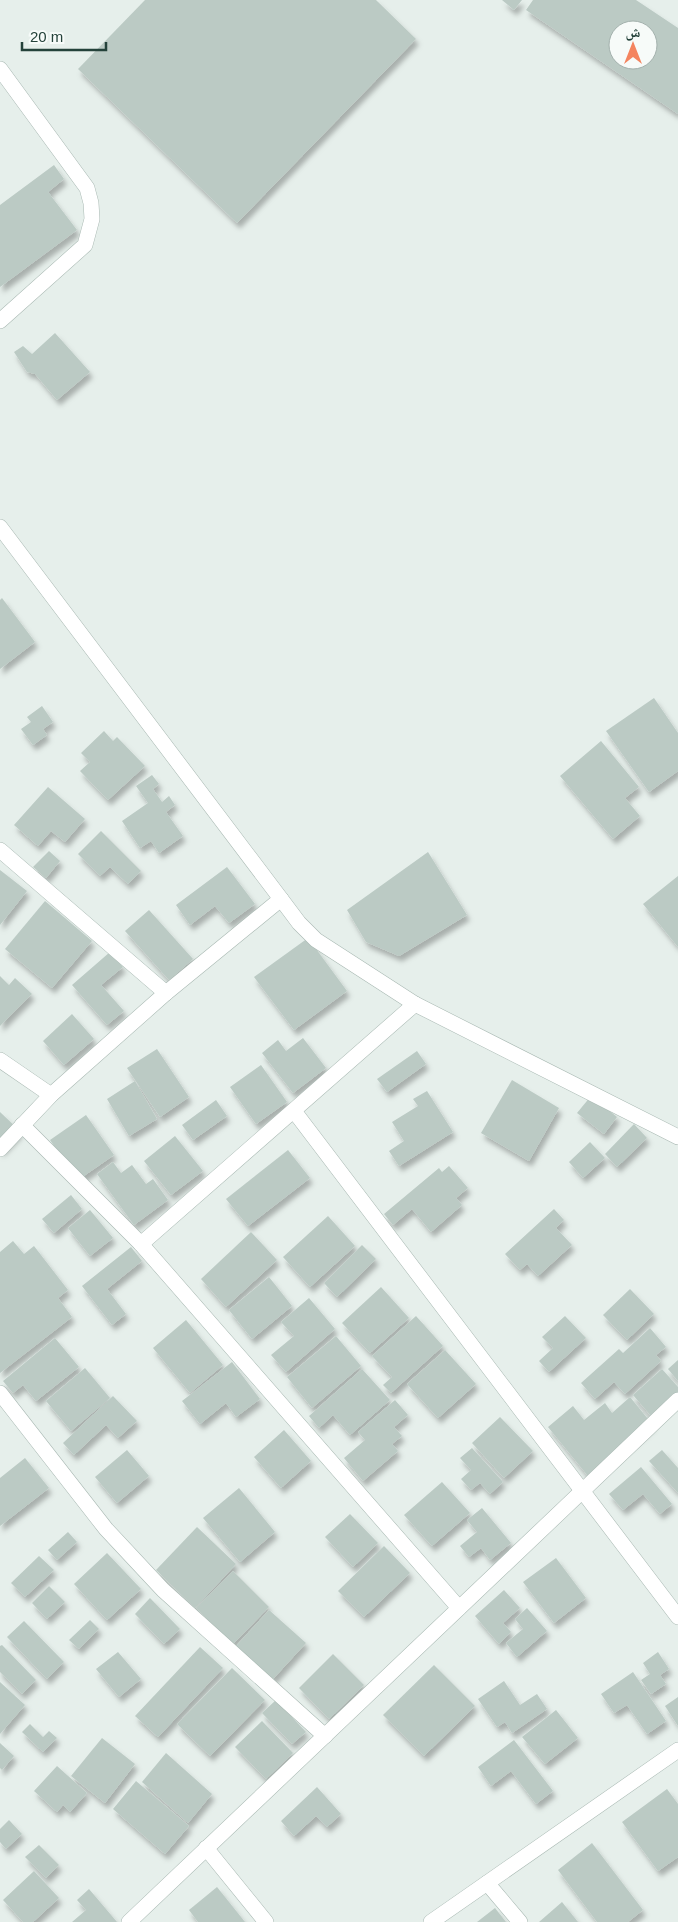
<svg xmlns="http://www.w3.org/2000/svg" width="678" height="1922" viewBox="0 0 678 1922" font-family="Arial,'Noto Naskh Arabic',sans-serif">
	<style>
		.building { fill: #bbcac4; fill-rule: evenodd; filter: url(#shadow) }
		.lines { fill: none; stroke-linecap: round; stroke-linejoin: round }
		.minor-casing { stroke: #a8b8b2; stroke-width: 16 }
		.minor { stroke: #fff; stroke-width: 15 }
	</style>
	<defs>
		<filter id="shadow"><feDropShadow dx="3" dy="5.5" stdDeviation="2.5" flood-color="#0004"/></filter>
	</defs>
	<rect width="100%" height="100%" fill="#e6efeb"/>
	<!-- building -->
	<g class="building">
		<polygon points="145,0 376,0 416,39 237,223 78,69"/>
		<polygon points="502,0 522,0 514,10"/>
		<path d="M533,0H636L678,28V114L526,10ZM618,30H648V60H618Z"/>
		<polygon points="54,165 64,179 48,192 77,230 0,287 0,205"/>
		<polygon points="55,333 90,372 57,400 35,374 27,372 14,352 23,346 32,354"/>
		<polygon points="2,598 35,642 0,669 0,600"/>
		<polygon points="654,698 678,733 678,771 649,792 606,731"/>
		<polygon points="42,706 53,722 43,729 47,735 33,745 21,729 31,722 27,717"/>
		<polygon points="104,731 113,741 117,737 145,766 108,800 80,771 90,762 81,753"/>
		<polygon points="601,741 639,787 625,798 640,816 613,839 560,776"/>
		<polygon points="152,775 159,784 153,789 162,802 169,796 175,805 166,812 183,836 159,853 151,841 140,848 122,821 148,803 136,786"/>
		<polygon points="48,787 85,819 65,842 51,831 38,846 14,825"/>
		<polygon points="101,831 141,871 128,884 110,867 100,876 78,854"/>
		<polygon points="49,851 60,861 46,878 33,867"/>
		<polygon points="428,852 467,915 399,956 366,942 347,910"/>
		<polygon points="227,867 255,904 229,923 215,906 190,925 176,905"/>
		<polygon points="0,870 27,891 0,925"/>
		<polygon points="678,876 678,947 643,904"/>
		<polygon points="45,901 92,941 52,988 5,949"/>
		<polygon points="149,910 193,959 169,980 125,931"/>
		<polygon points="308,938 347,991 294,1030 254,977"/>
		<polygon points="110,952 123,967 101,985 124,1011 107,1025 72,985"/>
		<polygon points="0,976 9,985 15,978 32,994 0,1026"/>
		<polygon points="72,1014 94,1039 64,1065 43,1041"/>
		<polygon points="303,1038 326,1068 293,1093 262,1053 278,1040 286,1051"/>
		<polygon points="157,1049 189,1097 160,1117 127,1068"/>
		<polygon points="417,1051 426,1064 387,1092 377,1079"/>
		<polygon points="261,1065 287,1102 256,1124 230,1087"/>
		<polygon points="512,1080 559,1108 529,1161 481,1133"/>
		<polygon points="135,1081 157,1119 129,1136 107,1099"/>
		<polygon points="427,1091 453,1132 399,1166 389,1151 404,1141 392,1122 418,1106 413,1099"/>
		<polygon points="591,1096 617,1117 604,1134 577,1113"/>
		<polygon points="216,1100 227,1116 193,1140 182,1125"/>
		<polygon points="0,1112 20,1131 0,1152"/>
		<polygon points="86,1115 114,1155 78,1180 50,1140"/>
		<polygon points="634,1124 647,1138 617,1167 605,1154"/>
		<polygon points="175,1136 203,1171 171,1195 144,1161"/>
		<polygon points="590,1142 605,1158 583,1178 569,1162"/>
		<polygon points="288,1150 310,1178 248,1226 226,1199"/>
		<polygon points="113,1162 121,1173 132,1165 146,1184 153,1179 168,1200 134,1225 97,1174"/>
		<polygon points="449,1166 468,1188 456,1198 462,1205 431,1232 412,1209 393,1225 384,1214 439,1168 442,1172"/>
		<polygon points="71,1195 82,1209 54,1233 42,1219"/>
		<polygon points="554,1209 564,1220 556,1228 572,1245 538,1276 527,1264 520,1270 505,1254"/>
		<polygon points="90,1210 113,1238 90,1256 68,1228"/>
		<polygon points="328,1216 355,1246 310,1287 283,1257"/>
		<polygon points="251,1232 277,1260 226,1307 201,1279"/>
		<polygon points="13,1241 24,1254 34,1246 68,1290 58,1298 72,1317 0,1373 0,1252"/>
		<polygon points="362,1245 376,1259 337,1297 324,1283"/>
		<polygon points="131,1247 142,1261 107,1289 126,1314 112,1325 82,1286"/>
		<polygon points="269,1277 292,1306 252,1339 229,1310"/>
		<polygon points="381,1287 409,1318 370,1353 342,1323"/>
		<polygon points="630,1289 654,1314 627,1340 603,1315"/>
		<polygon points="309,1298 335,1329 286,1372 271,1355 294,1336 281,1322"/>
		<polygon points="416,1316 443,1346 391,1393 383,1385 392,1377 372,1356"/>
		<polygon points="565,1316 586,1338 549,1372 539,1361 553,1348 542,1337"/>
		<polygon points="186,1320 223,1365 190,1393 153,1348"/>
		<polygon points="650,1328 666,1347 656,1355 661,1361 625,1394 614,1382 595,1399 581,1383 619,1349 623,1353"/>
		<polygon points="336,1336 361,1366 312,1408 287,1377"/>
		<polygon points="55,1338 79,1367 36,1401 23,1385 13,1393 3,1381"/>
		<polygon points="445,1350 476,1384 438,1418 407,1384"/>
		<polygon points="678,1360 678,1381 668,1369"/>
		<polygon points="232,1362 260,1399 236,1417 226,1403 200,1424 182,1401"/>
		<polygon points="85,1368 110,1398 71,1431 46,1401"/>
		<polygon points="362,1369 390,1400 350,1435 333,1415 319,1428 309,1416"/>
		<polygon points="662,1369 678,1387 678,1394 652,1417 633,1395"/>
		<polygon points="113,1396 137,1421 118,1438 106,1425 74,1455 63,1443"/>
		<polygon points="630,1397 652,1424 588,1476 548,1427 573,1406 584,1420 605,1403 612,1413"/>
		<polygon points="395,1400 408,1415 394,1427 402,1436 392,1444 398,1451 363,1481 344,1458 365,1440 358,1432"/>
		<polygon points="500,1417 533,1451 504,1478 472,1443"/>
		<polygon points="284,1430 311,1461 281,1488 254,1457"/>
		<polygon points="472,1448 503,1482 490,1494 480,1483 471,1490 461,1479 471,1470 460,1458"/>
		<polygon points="127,1450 149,1476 117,1503 95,1477"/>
		<polygon points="662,1450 678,1468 678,1493 649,1461"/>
		<polygon points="25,1458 49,1488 0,1526 0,1478"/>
		<polygon points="641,1467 672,1504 660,1514 643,1494 623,1510 609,1494"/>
		<polygon points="442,1482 470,1513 432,1546 404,1515"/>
		<polygon points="239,1488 275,1532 240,1562 203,1518"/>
		<polygon points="482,1508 511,1543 490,1560 481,1548 469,1557 460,1546 477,1532 467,1520"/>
		<polygon points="350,1514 378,1543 353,1567 325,1537"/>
		<polygon points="197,1527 236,1564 195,1608 156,1570"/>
		<polygon points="68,1532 77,1542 57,1560 48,1550"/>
		<polygon points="384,1546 410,1573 364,1617 338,1591"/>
		<polygon points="107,1553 141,1589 107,1620 74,1584"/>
		<polygon points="39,1556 54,1570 25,1597 11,1583"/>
		<polygon points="556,1558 586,1598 554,1623 523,1582"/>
		<polygon points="233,1571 269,1607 233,1644 196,1608"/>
		<polygon points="49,1586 65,1602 47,1619 32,1603"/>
		<polygon points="504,1590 520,1608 503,1623 511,1632 499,1644 475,1616"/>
		<polygon points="150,1598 180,1629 164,1644 135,1614"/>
		<polygon points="527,1608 547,1631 517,1657 506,1643 523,1629 515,1619"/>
		<polygon points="269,1610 306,1643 273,1679 236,1646"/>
		<polygon points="90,1620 99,1629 79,1649 69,1640"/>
		<polygon points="24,1621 64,1662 47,1679 7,1637"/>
		<polygon points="2,1645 36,1680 22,1694 0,1672 0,1646"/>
		<polygon points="200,1647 223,1668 158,1737 135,1716"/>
		<polygon points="118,1652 141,1679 119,1697 96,1669"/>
		<polygon points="658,1652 669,1669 660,1675 666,1684 651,1694 641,1680 650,1674 643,1663"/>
		<polygon points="333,1654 364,1685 329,1719 299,1688"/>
		<polygon points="434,1665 475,1706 424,1756 383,1715"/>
		<polygon points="232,1668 265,1700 210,1756 177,1724"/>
		<polygon points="633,1672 666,1721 647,1734 627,1705 614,1713 601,1694"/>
		<polygon points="504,1681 520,1705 537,1694 547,1709 512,1733 505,1722 497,1727 478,1699"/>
		<polygon points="0,1682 25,1705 0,1734"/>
		<polygon points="678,1697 678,1726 665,1706"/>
		<polygon points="276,1700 306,1732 292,1744 262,1713"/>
		<polygon points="556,1710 578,1738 545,1764 522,1737"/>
		<polygon points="262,1721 293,1753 266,1779 235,1747"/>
		<polygon points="30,1724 43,1737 49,1731 57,1738 43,1752 22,1732"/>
		<polygon points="102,1738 135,1764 105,1803 71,1776"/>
		<polygon points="514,1740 553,1791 536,1804 511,1771 491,1786 478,1767"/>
		<polygon points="0,1743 14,1756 2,1770 0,1768"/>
		<polygon points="166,1753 212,1794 188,1823 142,1782"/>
		<polygon points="57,1766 87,1793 70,1812 63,1805 57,1812 34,1791"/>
		<polygon points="136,1781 189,1826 165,1854 113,1809"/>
		<polygon points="317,1787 341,1814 327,1827 316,1816 294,1836 281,1821"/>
		<polygon points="667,1789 678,1804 678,1857 658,1871 622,1822"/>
		<polygon points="9,1820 22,1834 6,1849 0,1842 0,1829"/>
		<polygon points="592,1843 643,1910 628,1922 597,1922 558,1870"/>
		<polygon points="39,1845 59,1865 46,1878 25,1857"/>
		<polygon points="34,1871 59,1898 33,1922 23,1922 3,1900"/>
		<polygon points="217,1887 245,1922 198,1922 189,1910"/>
		<polygon points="89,1889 117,1922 72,1922 86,1910 77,1900"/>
		<polygon points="562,1902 578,1922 539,1922"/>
		<polygon points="495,1908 506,1922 477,1922"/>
	</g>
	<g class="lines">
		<defs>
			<g id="minor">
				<polyline points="0,69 87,188 91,203 92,219 85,245 0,321"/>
				<polyline points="0,527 281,899 299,923 316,940 415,1004 678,1137"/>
				<polyline points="0,850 166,993"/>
				<polyline points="0,1060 51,1095"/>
				<polyline points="294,1111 678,1617"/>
				<polyline points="22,1125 141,1244 459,1608"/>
				<polyline points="0,1149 51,1095 166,993 281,899"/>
				<polyline points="141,1244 415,1004"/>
				<polyline points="0,1393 106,1529 163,1590 325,1736"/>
				<polyline points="206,1848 266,1922"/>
				<polyline points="487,1883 520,1922"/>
				<polyline points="129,1922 678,1400"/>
				<polyline points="431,1922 678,1750"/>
			</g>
		</defs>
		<!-- minor casing -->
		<use href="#minor" class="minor-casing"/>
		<!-- minor -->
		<use href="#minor" class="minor"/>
	</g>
	<!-- north arrow -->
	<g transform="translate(633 45)"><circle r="24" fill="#f7fbf9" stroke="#a3b1ad"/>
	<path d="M0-4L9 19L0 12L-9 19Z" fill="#f4845f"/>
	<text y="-8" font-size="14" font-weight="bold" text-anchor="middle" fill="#24423a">ش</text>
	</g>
	<!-- scale -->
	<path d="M22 42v8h84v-8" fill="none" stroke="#24423a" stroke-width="2.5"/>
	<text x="30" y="42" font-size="15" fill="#24423a" stroke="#f7fbf9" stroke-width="4" paint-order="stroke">20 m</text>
</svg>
